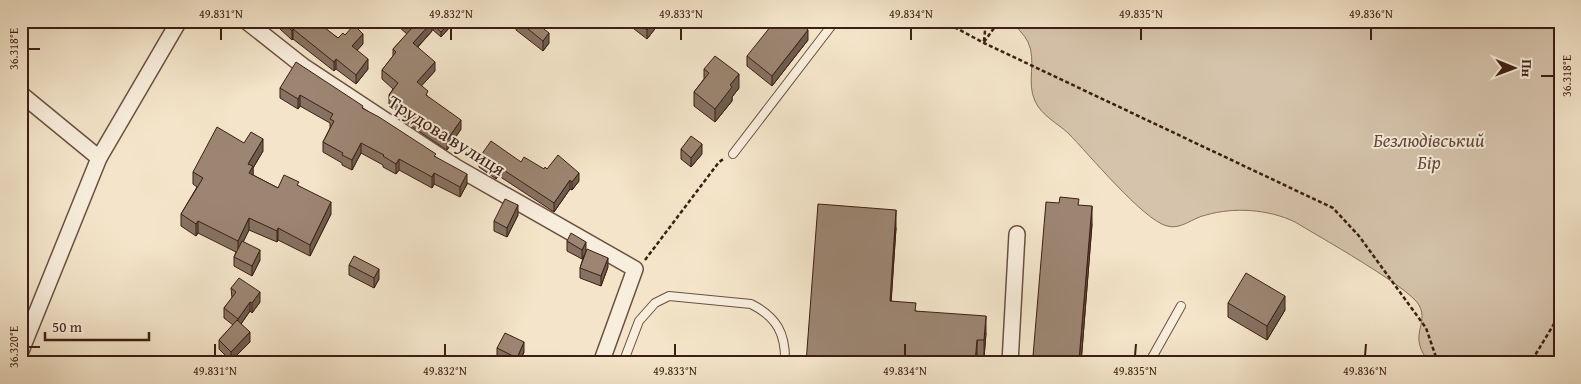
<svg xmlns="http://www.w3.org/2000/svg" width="1581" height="384" viewBox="0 0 1581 384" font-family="'Gentium Book Plus',serif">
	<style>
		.green { fill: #d5c3ab; stroke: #89705f }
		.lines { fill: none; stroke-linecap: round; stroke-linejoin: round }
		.service-casing { stroke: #6b5041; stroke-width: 10 }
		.minor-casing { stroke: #6b5041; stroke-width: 18 }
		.path { stroke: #3d1e13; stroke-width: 2.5; stroke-dasharray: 4 2.5; stroke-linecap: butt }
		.service { stroke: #f8eedd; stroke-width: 8 }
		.minor { stroke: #f8eedd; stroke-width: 15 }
		.wall { fill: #867262; stroke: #3d1e13 }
		.shaded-wall { fill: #6d5d50; stroke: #3d1e13 }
		.building { fill: #9c8572; stroke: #3d1e13 }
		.ticks { fill: none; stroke: #3d1e13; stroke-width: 2 }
		.labels { text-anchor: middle; stroke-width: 4; stroke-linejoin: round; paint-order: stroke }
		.street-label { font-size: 19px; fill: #3d1e13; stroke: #f8eedd }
		.park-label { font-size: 19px; font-style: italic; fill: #634739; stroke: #f8eedd }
		.neatline { fill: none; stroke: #3d1e13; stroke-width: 2 }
		.ticks-label { font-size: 12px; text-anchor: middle; fill: #3d1e13 }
	</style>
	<rect width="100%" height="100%" fill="#f4e5ca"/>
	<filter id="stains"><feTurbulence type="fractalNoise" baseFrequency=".004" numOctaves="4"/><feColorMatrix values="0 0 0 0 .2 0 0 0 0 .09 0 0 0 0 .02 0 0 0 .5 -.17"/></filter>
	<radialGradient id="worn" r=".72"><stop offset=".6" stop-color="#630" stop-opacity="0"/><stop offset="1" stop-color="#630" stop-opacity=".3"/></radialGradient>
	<!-- green -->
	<path class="green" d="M1011,21H1560V363H1430C1406,335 1430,325 1419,305C1409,287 1318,236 1295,222C1268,209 1234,207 1206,215C1192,218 1181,230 1167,226C1143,220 1088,153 1068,133C1057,123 1041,115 1035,101C1026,82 1037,61 1028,42C1024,34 1017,28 1011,21Z"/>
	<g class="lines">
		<defs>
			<g id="service">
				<polyline points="733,154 835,21"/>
				<path d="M623,363L639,321L655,303L669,296L751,304C777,317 786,334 785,363"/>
				<polyline points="1149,363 1181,306"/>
			</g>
			<g id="minor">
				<polyline points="246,21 303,66 456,167 635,269 601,363"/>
				<polyline points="21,94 99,158"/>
				<polyline points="21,351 99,158 179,21"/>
				<polyline points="1010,363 1017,234"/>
			</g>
		</defs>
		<!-- service casing -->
		<use href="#service" class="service-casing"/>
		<!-- minor casing -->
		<use href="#minor" class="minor-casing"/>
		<!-- path -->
		<g class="path">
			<polyline points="943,21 984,43 1333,208 1359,236 1426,328 1437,360 1439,363"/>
			<polyline points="984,41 986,21"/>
			<polyline points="984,42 999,21"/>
			<polyline points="645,260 719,162 725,158"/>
			<polyline points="1526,363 1534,357 1560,314"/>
		</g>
		<!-- service -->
		<use href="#service" class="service"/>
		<!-- minor -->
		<use href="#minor" class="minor"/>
	</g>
	<!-- wall -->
	<g class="wall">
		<polygon points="280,21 313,21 338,38 345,35 363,44 357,50 368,69 356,84 336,69 334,71 293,39 292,40 280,29"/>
		<polygon points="392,21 431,21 432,31 418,47 435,71 421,86 428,97 461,129 447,150 408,124 408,120 389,104 389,95 393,89 382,79 382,70 393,56 393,49 407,34"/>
		<polygon points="516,21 534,21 549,43 543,51 516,30"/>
		<polygon points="629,21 661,21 647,39 629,25"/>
		<polygon points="433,25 450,27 441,37 433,30"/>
		<polygon points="808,40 772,86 747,66 747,56"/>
		<polygon points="704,69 739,88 732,97 732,101 715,122 694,106 694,92 704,79"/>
		<polygon points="280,88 363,108 436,157 467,184 460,197 434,184 432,188 399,170 396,174 383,167 383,165 361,153 352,170 342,165 342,163 323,152 323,142 330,128 330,123 300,106 298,109 280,98"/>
		<polygon points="244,143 263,151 253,168 253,175 278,188 299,186 331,214 310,256 278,240 277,242 249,230 243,241 260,260 252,276 234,266 234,257 236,252 198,233 196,236 181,226 181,214 197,187 193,184 193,172"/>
		<polygon points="681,149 702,154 691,167 681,159"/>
		<polygon points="479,158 521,162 579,181 572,190 570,189 554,212 499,176 496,179 479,167"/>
		<polygon points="1079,205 1092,224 1081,363 1033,363 1033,356"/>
		<polygon points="518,215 507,237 494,231 494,221"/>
		<polygon points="896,228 891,301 916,311 986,333 984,358 977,357 806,363"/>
		<polygon points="567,241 586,251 608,267 601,286 580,278 580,268 584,255 582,259 567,251"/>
		<polygon points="349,265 379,279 374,288 349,275"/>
		<polygon points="231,288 260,302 252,313 250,311 241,324 250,342 231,361 219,349 219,340 233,325 224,318 224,308 232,298"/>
		<polygon points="1228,303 1285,310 1267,340 1228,317"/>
		<polygon points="497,348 524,352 519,363 507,363 497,358"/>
	</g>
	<!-- shaded-wall -->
	<g class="shaded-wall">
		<polygon points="653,21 661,21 647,39 647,30"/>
		<polygon points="432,22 432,31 413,52 413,43"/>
		<polygon points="450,22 450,27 441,37 441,32"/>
		<polygon points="293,29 293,39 292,40 292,31"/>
		<polygon points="808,30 808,40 772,86 772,76"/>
		<polygon points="549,33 549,43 543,51 543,41"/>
		<polygon points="363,34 363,44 352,56 352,46"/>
		<polygon points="336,59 336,69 334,71 334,62"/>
		<polygon points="368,59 368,69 356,84 356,75"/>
		<polygon points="435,62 435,71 417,91 417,82"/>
		<polygon points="739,74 739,88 732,97 732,101 715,122 715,109 730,85"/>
		<polygon points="300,95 300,106 298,109 298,99"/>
		<polygon points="461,120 461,129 447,150 447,140"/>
		<polygon points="263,139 263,151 253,168 253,178 249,185 248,164"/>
		<polygon points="361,143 361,153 352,170 352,160"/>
		<polygon points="702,144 702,154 691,167 691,158"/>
		<polygon points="399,159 399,170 396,174 396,164"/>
		<polygon points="499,167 499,176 496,179 496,170"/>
		<polygon points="434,173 434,184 432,188 432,177"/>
		<polygon points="579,173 579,181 572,190 572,182"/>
		<polygon points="467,174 467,184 460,197 460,187"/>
		<polygon points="570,180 570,189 554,212 554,203"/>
		<polygon points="331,202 331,214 310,256 310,245"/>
		<polygon points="518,205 518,215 507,237 507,228"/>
		<polygon points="1092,206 1092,224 1081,363 1079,363"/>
		<polygon points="896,210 896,228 890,319 890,301"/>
		<polygon points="249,218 249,230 238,253 238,241"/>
		<polygon points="198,221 198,233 196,236 196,224"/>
		<polygon points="278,228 278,240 277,242 277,231"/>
		<polygon points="586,242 586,252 582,259 582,250"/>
		<polygon points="260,250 260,260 252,276 252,266"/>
		<polygon points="608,258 608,267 601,286 601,276"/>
		<polygon points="379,269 379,279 374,288 374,278"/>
		<polygon points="260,292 260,302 252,313 252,303"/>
		<polygon points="1285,296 1285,310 1267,340 1267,326"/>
		<polygon points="250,302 250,311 238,328 238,319"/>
		<polygon points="986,316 986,333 984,358 984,340"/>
		<polygon points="250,332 250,342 231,361 231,352"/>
		<polygon points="977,340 977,357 976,363 975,363"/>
		<polygon points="524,342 524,352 519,363 517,363 517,358"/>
	</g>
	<!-- building -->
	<g class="building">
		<polygon points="282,21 313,21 313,22 316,21 338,38 343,33 345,35 354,25 363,34 352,46 368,59 356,75 336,59 334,62 293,29 292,31"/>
		<polygon points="402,21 431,21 432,22 413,43 435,62 417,82 428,91 426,95 461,120 447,140 408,115 410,112 389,95 398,83 382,70 396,52 393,49 411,29"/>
		<polygon points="436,21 449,21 450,22 441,32 433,25"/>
		<polygon points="518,21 534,21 549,33 543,41"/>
		<polygon points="636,21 653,21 647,30"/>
		<polygon points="775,21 797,21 808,30 772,76 747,56"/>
		<polygon points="715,56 739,74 730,85 732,87 715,109 694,92 709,73 704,69"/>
		<polygon points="296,62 363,106 362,108 379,117 436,154 434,156 467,174 460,187 434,173 432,177 399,159 396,164 383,156 384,155 361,143 352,160 342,155 343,153 323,142 334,121 330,119 333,114 300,95 298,99 280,88"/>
		<polygon points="217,127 244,143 251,132 263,139 248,164 253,166 249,173 278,188 284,175 299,182 297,185 331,202 310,245 278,228 277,231 249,218 238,241 198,221 196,224 181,214 203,178 193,172"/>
		<polygon points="691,136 702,144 691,158 681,149"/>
		<polygon points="491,141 521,162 524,157 544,169 545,167 547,169 558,155 579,173 572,182 570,180 554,203 499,167 496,170 479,158"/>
		<polygon points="1060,197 1079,199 1078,205 1092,206 1079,360 1033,356 1046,202 1059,203"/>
		<polygon points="505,199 518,205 507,228 494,221"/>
		<polygon points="818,204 896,210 890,301 916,303 915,311 986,316 984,340 977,340 975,363 806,363"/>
		<polygon points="571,233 586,242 582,250 567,241"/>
		<polygon points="242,241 260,250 252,266 234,257"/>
		<polygon points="587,249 608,258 601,276 580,268"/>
		<polygon points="354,256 379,269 374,278 349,265"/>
		<polygon points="1246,273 1285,296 1267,326 1228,303"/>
		<polygon points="239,278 260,292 252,303 250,302 238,319 224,308 236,292 231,288"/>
		<polygon points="237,320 250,332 231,352 219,340"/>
		<polygon points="505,333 524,342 517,358 497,348"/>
	</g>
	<!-- ticks -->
	<path class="ticks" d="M221,40V28M451,40V28M681,40V28M911,40V28M1141,40V28M1371,40V28M28,49H40M1541,76H1554M28,347H40M215,356V344M445,356V344M675,356V344M905,356V344M1135,356L1136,344M1365,356L1366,344"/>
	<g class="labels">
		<!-- street labels -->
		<g class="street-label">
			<text transform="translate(447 135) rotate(32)" y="7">Трудова вулиця</text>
		</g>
		<!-- park labels -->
		<g class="park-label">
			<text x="1429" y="147">Безлюдівський<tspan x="1429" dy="22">Бір</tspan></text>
		</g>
	</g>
	<!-- margin -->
	<rect width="1581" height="384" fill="none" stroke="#f4e5ca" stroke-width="55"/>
	<!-- north arrow -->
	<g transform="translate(1514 68) rotate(91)" stroke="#f8eedd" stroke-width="4" paint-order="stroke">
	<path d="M0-4L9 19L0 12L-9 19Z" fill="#3d1e13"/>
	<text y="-8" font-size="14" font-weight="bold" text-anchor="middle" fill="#3d1e13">Пн</text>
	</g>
	<!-- scale -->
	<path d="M45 332v8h104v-8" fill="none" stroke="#3d1e13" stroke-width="2.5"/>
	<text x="52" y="332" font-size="15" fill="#3d1e13" stroke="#f8eedd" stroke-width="4" paint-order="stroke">50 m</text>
	<rect x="28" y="28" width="1526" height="328" class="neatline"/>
	<g class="ticks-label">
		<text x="221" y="18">49.831°N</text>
		<text x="451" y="18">49.832°N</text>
		<text x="681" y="18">49.833°N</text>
		<text x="911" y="18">49.834°N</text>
		<text x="1141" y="18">49.835°N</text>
		<text x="1371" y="18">49.836°N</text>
		<text transform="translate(14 49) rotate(-90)" y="4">36.318°E</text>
		<text transform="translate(1567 76) rotate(-90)" y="4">36.318°E</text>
		<text transform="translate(14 347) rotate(-90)" y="4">36.320°E</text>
		<text x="215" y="375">49.831°N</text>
		<text x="445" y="375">49.832°N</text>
		<text x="675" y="375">49.833°N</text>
		<text x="905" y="375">49.834°N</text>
		<text x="1135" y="375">49.835°N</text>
		<text x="1365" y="375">49.836°N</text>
	</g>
	<rect width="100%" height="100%" filter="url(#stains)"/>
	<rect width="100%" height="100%" fill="url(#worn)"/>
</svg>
